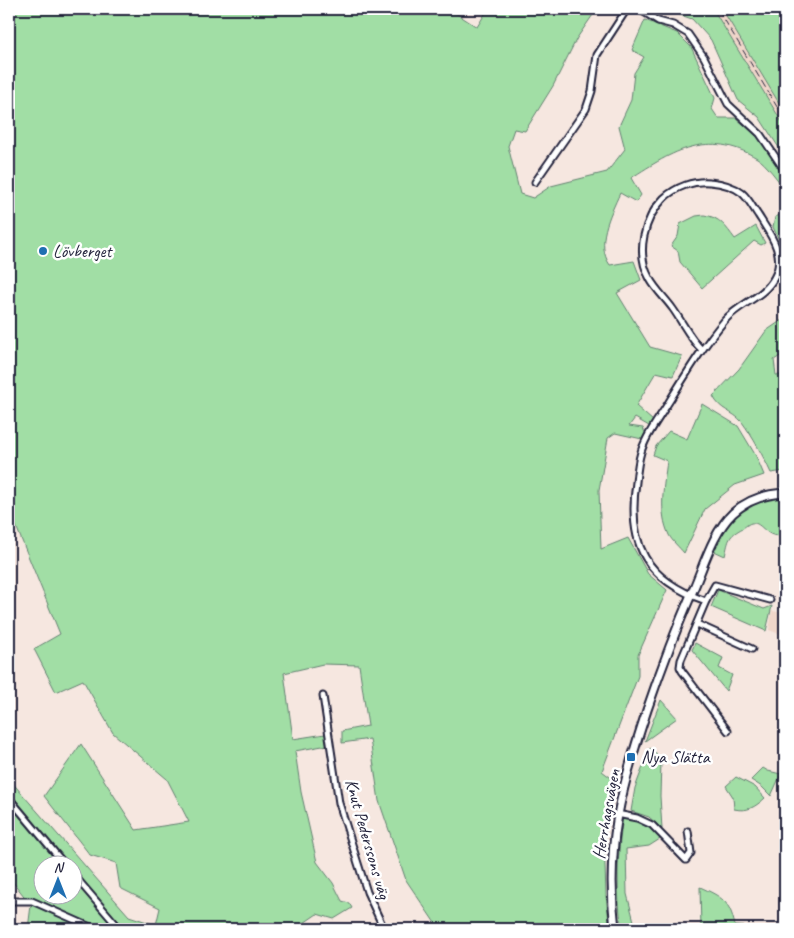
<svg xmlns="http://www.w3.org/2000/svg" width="794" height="938" viewBox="0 0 794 938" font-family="Caveat,sans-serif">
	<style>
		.built { fill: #f0d6ca }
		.green { fill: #a1dea5; stroke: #628070; fill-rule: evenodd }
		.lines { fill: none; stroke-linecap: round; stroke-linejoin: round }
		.street-casing { stroke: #22223b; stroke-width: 9 }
		.secondary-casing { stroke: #22223b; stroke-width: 11 }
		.street { stroke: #fff; stroke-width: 5 }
		.secondary { stroke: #fff; stroke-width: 7 }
		.rail { stroke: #22223b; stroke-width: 1; stroke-dasharray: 8 4; stroke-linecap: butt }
		.poi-dot { fill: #1f6fb2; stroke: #fff; stroke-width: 2 }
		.labels { text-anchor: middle; stroke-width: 5; stroke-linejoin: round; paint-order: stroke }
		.poi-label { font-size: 18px; fill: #22223b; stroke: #fff; text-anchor: start }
		.street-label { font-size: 18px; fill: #22223b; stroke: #fff }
	</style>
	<rect width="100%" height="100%" fill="#f6e7e0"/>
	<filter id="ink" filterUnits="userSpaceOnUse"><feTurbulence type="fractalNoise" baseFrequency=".02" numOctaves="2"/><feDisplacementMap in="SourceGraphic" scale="10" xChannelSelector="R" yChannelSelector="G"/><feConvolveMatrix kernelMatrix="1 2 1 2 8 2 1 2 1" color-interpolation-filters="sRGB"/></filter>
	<g filter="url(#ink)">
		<!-- built -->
		<g class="built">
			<polygon points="713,9 722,9 785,113 785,127"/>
			<polygon points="772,611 785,613 785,636 769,630"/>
		</g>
		<!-- green -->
		<g class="green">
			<path d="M9,9H454V12L477,27L488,9H597L577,38L553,86L525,131L514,129L508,146L520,194L533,198L551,186L607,172L625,149L619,126L631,100L634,73L644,57L632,50L645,20L677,33L691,47L715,98L712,109L718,118H736L758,137L785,171V189C778,181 766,163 757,158C708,129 673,151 631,178L641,195L636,202L620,193C610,215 595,244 610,265L634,261L641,280L617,293L650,347L682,356L673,376L656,372L636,406L653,421L649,426L635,418L629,426L643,428L645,433L642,439L615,433L608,438L599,490L601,549L628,538L648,574L667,590L638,655V676L602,771L614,780L604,835L606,896L610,929H439L406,880L379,801L370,739L342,743V731L368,726L359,665L323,664L284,673L293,739L325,734L328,745L295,751L301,792L317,862L333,883L342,901L349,903L352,908L334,919L317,914L298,927L300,929H28L31,905L9,877V779L129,916L156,925L160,908L120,888L116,863L90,855L44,796L81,744L136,830L189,822L167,779L113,733L83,680L56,692L34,649L60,634L9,509ZM42,866H72V896H42Z"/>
			<polygon points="663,9 713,9 785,127 785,157 759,117 738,100 711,40 692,19"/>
			<polygon points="722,9 774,9 785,25 785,113"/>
			<polygon points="785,213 785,242 779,240 773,227 775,217"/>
			<path d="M704,215C720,217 726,227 735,239L756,226L765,243L761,245L754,241L702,288L680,262L678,251L671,246L678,236L680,224L696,216Z"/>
			<path d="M785,318V353L774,360L776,375H785V471L771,473C763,456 753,437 742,422C733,411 720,411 713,396L739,369L766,331Z"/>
			<path d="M702,404L738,426L756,456L764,475L735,485L705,509L684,553C679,547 672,541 669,535C658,512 664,485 667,461L653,455L656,446L669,431L687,439Z"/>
			<path d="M785,496V534C768,541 763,524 754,523C750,522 746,526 743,528C728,536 729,539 725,556L712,550C728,518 748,500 785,496Z"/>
			<polygon points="718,590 764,609 772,606 766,631 711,607"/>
			<polygon points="695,643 723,658 719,668 732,675 726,691 692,650"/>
			<polygon points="661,700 677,718 645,741"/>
			<polygon points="650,748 656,753 661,762 660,796 662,829 649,817 631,811 635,788"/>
			<polygon points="763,768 768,771 781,774 771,796 762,787 751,780"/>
			<path d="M736,777L755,787L765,798C755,807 748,812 734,809L733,797L726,786Z"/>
			<path d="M623,817C640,821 650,825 660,839L649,846L626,849L627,894L636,929H622C616,891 617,855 623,817Z"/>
			<path d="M700,887C722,897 730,901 735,926L778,929H701Z"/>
		</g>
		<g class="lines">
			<defs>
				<g id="street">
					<polyline points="639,9 658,21 673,25 688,34 704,57 728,104 760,134 785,171"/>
					<polyline points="535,182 586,109 592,91 597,55 627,9"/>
					<polyline points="778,270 785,272"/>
					<path d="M702,350C690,339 683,323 673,309C666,299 656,290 650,279C635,253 644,218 664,198C676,187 694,180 710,182C721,183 733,186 742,193C749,199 753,208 758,215C770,234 787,255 774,278C763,298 740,303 725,320C703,346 685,376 667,405C658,420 646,435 641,452C638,462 637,472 636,482C627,545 646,580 706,601"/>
					<polyline points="697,624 752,649"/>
					<polyline points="323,696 339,803 367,892 384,929"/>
					<polyline points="728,731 682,671 680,667 681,660 706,601 715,585 770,600"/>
					<polyline points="9,798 66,866"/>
					<polyline points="617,814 637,818 652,825 686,860 691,853 688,831"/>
					<polyline points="72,873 120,929"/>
					<polyline points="9,901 32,901 95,929"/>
				</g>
				<path id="secondary" d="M615,929C605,846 621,788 647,710C661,669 676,629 693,590C704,565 713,532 733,513C748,499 766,494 785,493"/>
			</defs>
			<!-- street casing -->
			<use href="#street" class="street-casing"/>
			<!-- secondary casing -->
			<use href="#secondary" class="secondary-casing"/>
			<!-- street -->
			<use href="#street" class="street"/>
			<!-- secondary -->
			<use href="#secondary" class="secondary"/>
			<!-- rail -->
			<polyline class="rail" points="718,9 785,120"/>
		</g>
	</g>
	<!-- markers -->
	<g class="poi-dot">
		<circle cx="43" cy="251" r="5"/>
		<rect x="626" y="752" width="10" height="10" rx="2.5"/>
	</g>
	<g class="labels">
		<!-- poi labels -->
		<g class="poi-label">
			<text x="53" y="257">Lövberget</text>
			<text x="641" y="763">Nya Slätta</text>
		</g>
		<!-- street labels -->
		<g class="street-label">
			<text transform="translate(606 814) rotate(-80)" y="6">Herrhagsvägen</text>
			<text transform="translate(368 839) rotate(74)" y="6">Knut Pederssons väg</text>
		</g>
	</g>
	<!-- margin -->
	<rect width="794" height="938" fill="none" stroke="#fff" stroke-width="30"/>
	<rect x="15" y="15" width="764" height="908" fill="none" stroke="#22223b" stroke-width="2" filter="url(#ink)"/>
	<!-- north arrow -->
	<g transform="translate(58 880)"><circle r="24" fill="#ffffff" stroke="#a7a7b1"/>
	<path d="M0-4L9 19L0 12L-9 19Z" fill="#1f6fb2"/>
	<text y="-8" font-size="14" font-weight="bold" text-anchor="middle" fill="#22223b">N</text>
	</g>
</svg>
